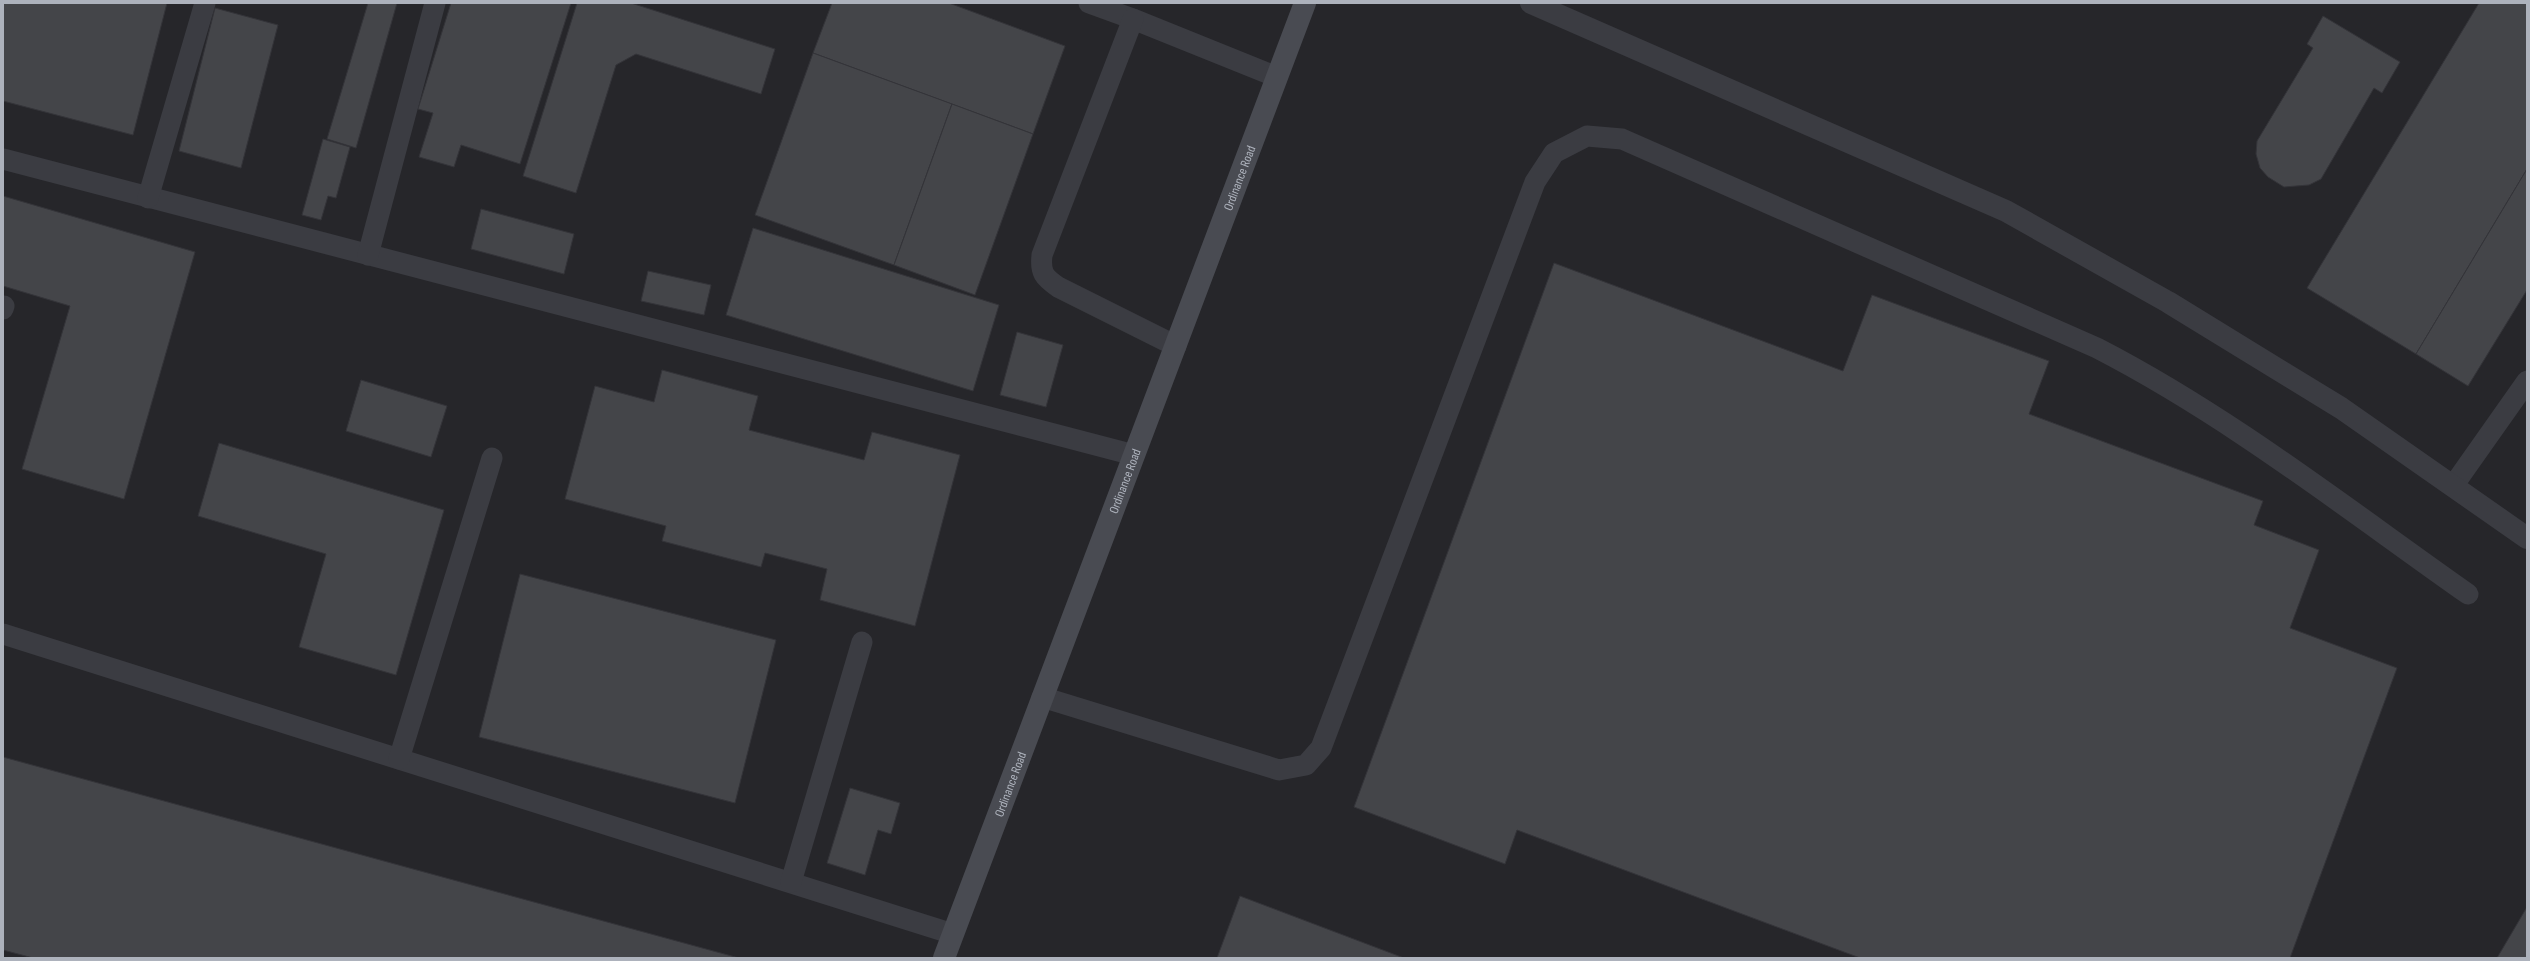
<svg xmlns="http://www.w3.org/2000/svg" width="2530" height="961" viewBox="0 0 2530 961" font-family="'Sofia Sans Condensed',sans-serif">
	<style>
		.built { fill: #26262a }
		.building { fill: #444549; stroke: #343439 }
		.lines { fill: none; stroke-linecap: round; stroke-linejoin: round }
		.lane { stroke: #3b3c42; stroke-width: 21 }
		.street { stroke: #3b3c42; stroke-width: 22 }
		.secondary { stroke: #494b52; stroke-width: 22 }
		.labels { text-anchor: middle; stroke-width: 3; stroke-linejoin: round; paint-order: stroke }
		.street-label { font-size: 13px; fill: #adb2bc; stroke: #151518 }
	</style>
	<rect width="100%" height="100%" fill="#1a1a1c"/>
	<!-- built -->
	<rect class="built" x="3" y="3" width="2524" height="955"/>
	<!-- building -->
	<g class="building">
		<polygon points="3,3 167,3 133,135 3,101"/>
		<polygon points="368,3 397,3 356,148 327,139"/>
		<polygon points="451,3 571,3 520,164 461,145 454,167 419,157 433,113 418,109"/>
		<polygon points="577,3 631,3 775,49 761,94 636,54 616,65 576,193 523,176"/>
		<polygon points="832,3 949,3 1065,46 1033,134 813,53"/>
		<polygon points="2479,3 2527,3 2527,169 2416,354 2307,288"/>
		<polygon points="215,8 278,25 241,168 179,151"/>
		<polygon points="2323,16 2400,62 2382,93 2374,88 2321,179 2309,185 2284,187 2268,177 2260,168 2256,154 2257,141 2313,48 2307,44"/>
		<polygon points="813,53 952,104 894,265 755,215"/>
		<polygon points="952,104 1033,134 975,295 894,265"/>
		<polygon points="323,139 350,147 336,198 328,196 321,220 302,215"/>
		<polygon points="2527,169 2527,290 2468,386 2416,354"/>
		<polygon points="3,196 195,252 124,499 22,469 70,306 3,286"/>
		<polygon points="481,209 574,234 564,274 471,249"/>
		<polygon points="753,228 999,305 973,391 726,315"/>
		<polygon points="1554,263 1843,371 1872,295 2049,361 2029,414 2263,501 2254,525 2319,550 2290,628 2397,668 2290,958 1860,958 1517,830 1505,864 1354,807"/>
		<polygon points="648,271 711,285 704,315 641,301"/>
		<polygon points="1017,332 1063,345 1046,407 1000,395"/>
		<polygon points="662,370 758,396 749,430 864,460 872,432 960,455 915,626 820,600 827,569 765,553 761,567 662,541 666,526 565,499 595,386 654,402"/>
		<polygon points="361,380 447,406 431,457 346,431"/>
		<polygon points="219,443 444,510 396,675 299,647 326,554 198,516"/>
		<polygon points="520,574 776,640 735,803 479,737"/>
		<polygon points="3,757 739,958 33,958 3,950"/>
		<polygon points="850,788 900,803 891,834 878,830 865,875 827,863"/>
		<polygon points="1240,896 1404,958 1217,958"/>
		<polygon points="2527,907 2527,958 2497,958"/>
	</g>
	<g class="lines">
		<!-- lane -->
		<g class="lane">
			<polyline points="1089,3 1133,19 1277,77"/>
			<path d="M1133,19L1042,255C1040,273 1044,277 1058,287L1176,346"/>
			<polyline points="3,159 1134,455"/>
			<polyline points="148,198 205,3"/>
			<polyline points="368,255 435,3"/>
			<polyline points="3,309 4,306"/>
			<polyline points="2453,486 2527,381"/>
			<polyline points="3,634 953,934"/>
			<path d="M1042,697L1279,770L1306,765L1321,748L1535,182L1554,153L1587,136L1622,139L2097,348C2229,416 2347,509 2468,594"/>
			<polyline points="399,759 492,458"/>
			<polyline points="791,882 862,642"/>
		</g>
		<!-- street -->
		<polyline class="street" points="1531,3 2006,211 2168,302 2341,408 2527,538"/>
		<!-- secondary -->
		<path class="secondary" id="s1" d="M944,958L1305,3"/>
	</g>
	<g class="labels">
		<!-- street labels -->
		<g class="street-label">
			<text dy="5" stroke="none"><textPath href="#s1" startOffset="834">Ordinance Road</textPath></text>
			<text dy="5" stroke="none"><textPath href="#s1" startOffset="510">Ordinance Road</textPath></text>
			<text dy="5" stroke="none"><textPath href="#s1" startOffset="186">Ordinance Road</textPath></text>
		</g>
	</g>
	<!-- border -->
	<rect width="2530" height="961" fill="none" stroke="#adb2bc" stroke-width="8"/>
</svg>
